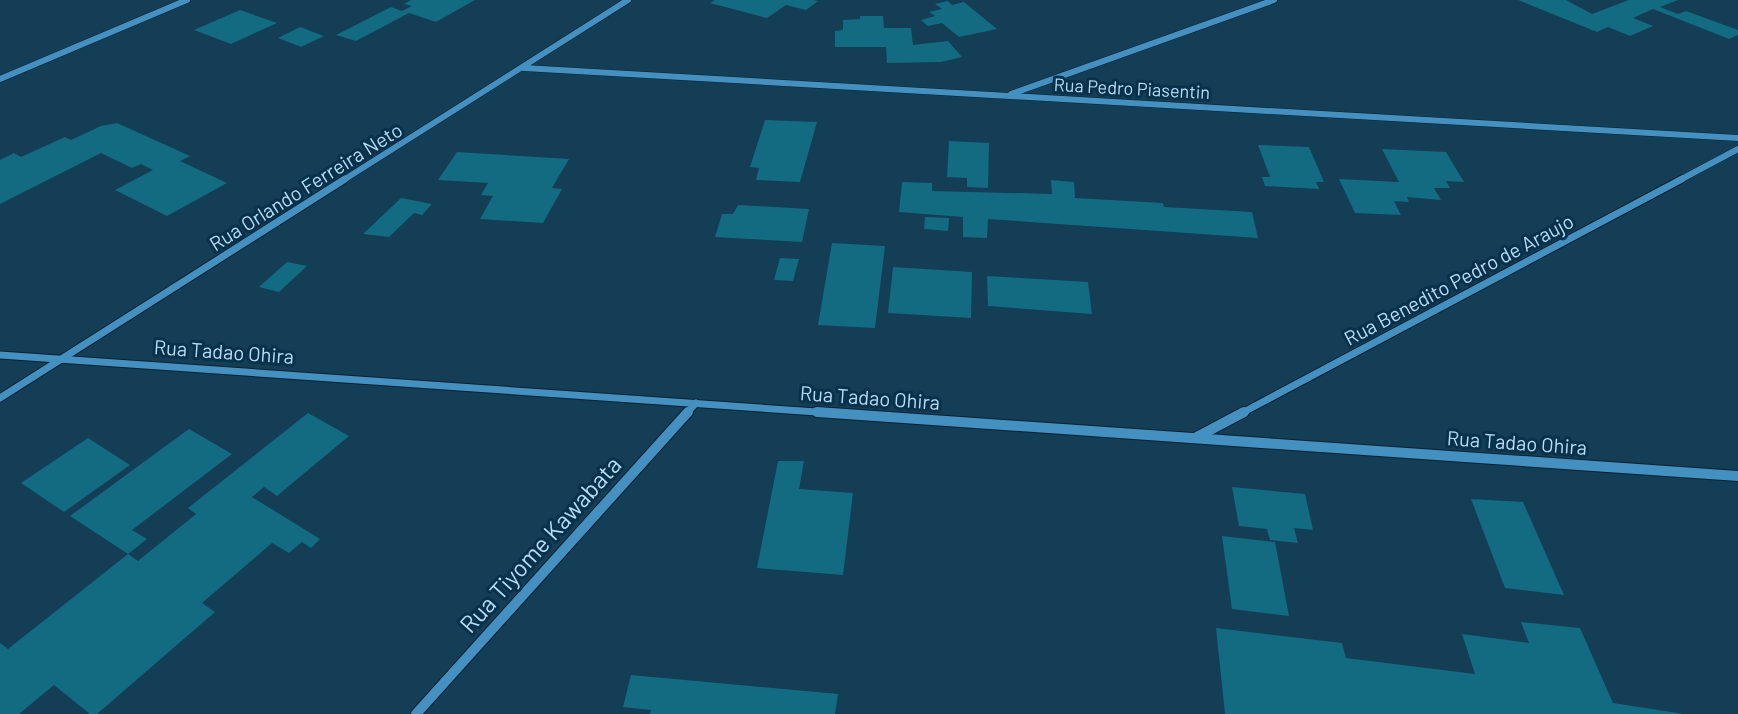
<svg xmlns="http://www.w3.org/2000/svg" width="1738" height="714" viewBox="0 0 1738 714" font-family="Barlow,sans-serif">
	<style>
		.building { fill: #126b81 }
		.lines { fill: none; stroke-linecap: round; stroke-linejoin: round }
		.minor-far2-casing { stroke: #0a2232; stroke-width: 7 }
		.minor-far1-casing { stroke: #0a2232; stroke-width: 9 }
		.minor-casing { stroke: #0a2232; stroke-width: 12 }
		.minor-far2 { stroke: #4490c1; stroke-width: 6 }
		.minor-far1 { stroke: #4490c1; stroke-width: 7 }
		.minor { stroke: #4490c1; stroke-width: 10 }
		.labels { text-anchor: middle; stroke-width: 6; stroke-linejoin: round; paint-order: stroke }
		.far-street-label { font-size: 18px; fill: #b8dcf6; stroke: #07324b }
		.street-label { font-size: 20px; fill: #b8dcf6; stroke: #07324b }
		.near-street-label { font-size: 24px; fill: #b8dcf6; stroke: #07324b }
	</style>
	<rect width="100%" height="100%" fill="#143d56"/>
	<!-- building -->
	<g class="building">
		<polygon points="411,0 475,0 436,22 409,13 356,41 336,35 391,7 402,11 412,6 404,4"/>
		<polygon points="715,0 813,0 818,1 806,10 786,5 767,18 710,3"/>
		<polygon points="1518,0 1566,0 1592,14 1629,0 1678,0 1660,7 1678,14 1686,11 1738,30 1738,35 1729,39 1653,9 1633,18 1653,26 1630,36 1608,27 1597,32"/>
		<polygon points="948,1 952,5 964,2 997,29 959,37 942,23 928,26 921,20 935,16 929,12 942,9 935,4"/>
		<polygon points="240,10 277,23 231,44 194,30"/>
		<polygon points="860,16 883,16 884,28 911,28 913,45 948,41 962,57 941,62 887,63 886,47 835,47 835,31 843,30 843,20 860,19"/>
		<polygon points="300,27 324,36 301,47 278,38"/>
		<polygon points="765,120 817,122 800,182 756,180 759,168 750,167"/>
		<polygon points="117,123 190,156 180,161 227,183 167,216 115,190 153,170 141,164 132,168 101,153 0,204 0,160 14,153 21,157 65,137 71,140 101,126"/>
		<polygon points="949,141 989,143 988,188 967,187 967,178 947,177"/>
		<polygon points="1258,145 1309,147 1324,182 1316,182 1319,189 1265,186 1262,177 1270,177"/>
		<polygon points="1382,149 1446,152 1464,182 1446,181 1450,188 1434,188 1441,200 1407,197 1409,202 1394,201 1401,215 1355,213 1339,179 1399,182"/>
		<polygon points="457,152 569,159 552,188 562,189 543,223 480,219 493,196 481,195 488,183 438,180"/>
		<polygon points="1051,180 1074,182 1075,198 1163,203 1164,207 1252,212 1258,238 988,219 987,238 963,237 963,217 899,212 902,182 932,183 932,191 1052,194"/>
		<polygon points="401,198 432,204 422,215 414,213 389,237 363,234"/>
		<polygon points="738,205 809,209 802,242 715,237 722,214 733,214"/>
		<polygon points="925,217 949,218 948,231 924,229"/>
		<polygon points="832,243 885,246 875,328 818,325"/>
		<polygon points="780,258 799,259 793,281 774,280"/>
		<polygon points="287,262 307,266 279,292 259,287"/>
		<polygon points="893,267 972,272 971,318 888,313"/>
		<polygon points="987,276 1088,282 1092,314 988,306"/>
		<polygon points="308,413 349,436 277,496 264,487 252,497 320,539 311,548 302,542 289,553 272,543 202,603 215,612 97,714 90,714 54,685 19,714 0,714 0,643 8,649 128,554 138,561 196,514 188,508"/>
		<polygon points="189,429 232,454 132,530 147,539 128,554 70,516"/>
		<polygon points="88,438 130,465 64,512 21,483"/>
		<polygon points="778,461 804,461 799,489 853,493 843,575 757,568"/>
		<polygon points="1232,487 1305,494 1313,530 1294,528 1298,543 1270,540 1267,529 1239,526"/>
		<polygon points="1471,499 1523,502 1564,595 1505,588"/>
		<polygon points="1222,536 1275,542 1289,616 1232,609"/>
		<polygon points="1521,622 1580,628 1613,703 1684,714 1225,714 1216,628 1342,643 1346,658 1475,674 1462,634 1529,643"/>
		<polygon points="631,675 838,694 835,714 650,714 651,710 623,707"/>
	</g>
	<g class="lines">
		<defs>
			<g id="minor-far2">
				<polyline points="524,68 1738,138"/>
				<polyline points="0,79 187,0"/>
				<polyline points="1011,94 1274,0"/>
				<polyline points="342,181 628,0"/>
				<polyline points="1678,181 1738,149"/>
			</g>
			<g id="minor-far1">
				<polyline points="0,355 846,414"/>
				<polyline points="0,398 345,179"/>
				<polyline points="686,414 696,403"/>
				<polyline points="1240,414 1682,179"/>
			</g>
			<g id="minor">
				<polyline points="817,412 1738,476"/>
				<polyline points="1195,438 1244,412"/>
				<polyline points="416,714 688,412"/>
			</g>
		</defs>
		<!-- minor-far2 casing -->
		<use href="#minor-far2" class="minor-far2-casing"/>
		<!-- minor-far1 casing -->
		<use href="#minor-far1" class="minor-far1-casing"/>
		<!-- minor casing -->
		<use href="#minor" class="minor-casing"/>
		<!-- minor-far2 -->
		<use href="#minor-far2" class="minor-far2"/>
		<!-- minor-far1 -->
		<use href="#minor-far1" class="minor-far1"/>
		<!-- minor -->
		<use href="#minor" class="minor"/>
	</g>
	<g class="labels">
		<!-- far-street labels -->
		<g class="far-street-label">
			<text transform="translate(1132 89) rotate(3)" y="6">Rua Pedro Piasentin</text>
		</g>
		<!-- street labels -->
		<g class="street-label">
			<text transform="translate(306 187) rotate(-32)" y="7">Rua Orlando Ferreira Neto</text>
			<text transform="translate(1459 280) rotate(-28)" y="7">Rua Benedito Pedro de Araujo</text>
			<text transform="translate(224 352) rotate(4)" y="7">Rua Tadao Ohira</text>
			<text transform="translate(870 398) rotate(4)" y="7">Rua Tadao Ohira</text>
			<text transform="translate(1517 443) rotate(4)" y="7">Rua Tadao Ohira</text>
		</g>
		<!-- near-street labels -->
		<g class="near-street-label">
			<text transform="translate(541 545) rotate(-48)" y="8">Rua Tiyome Kawabata</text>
		</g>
	</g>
</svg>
